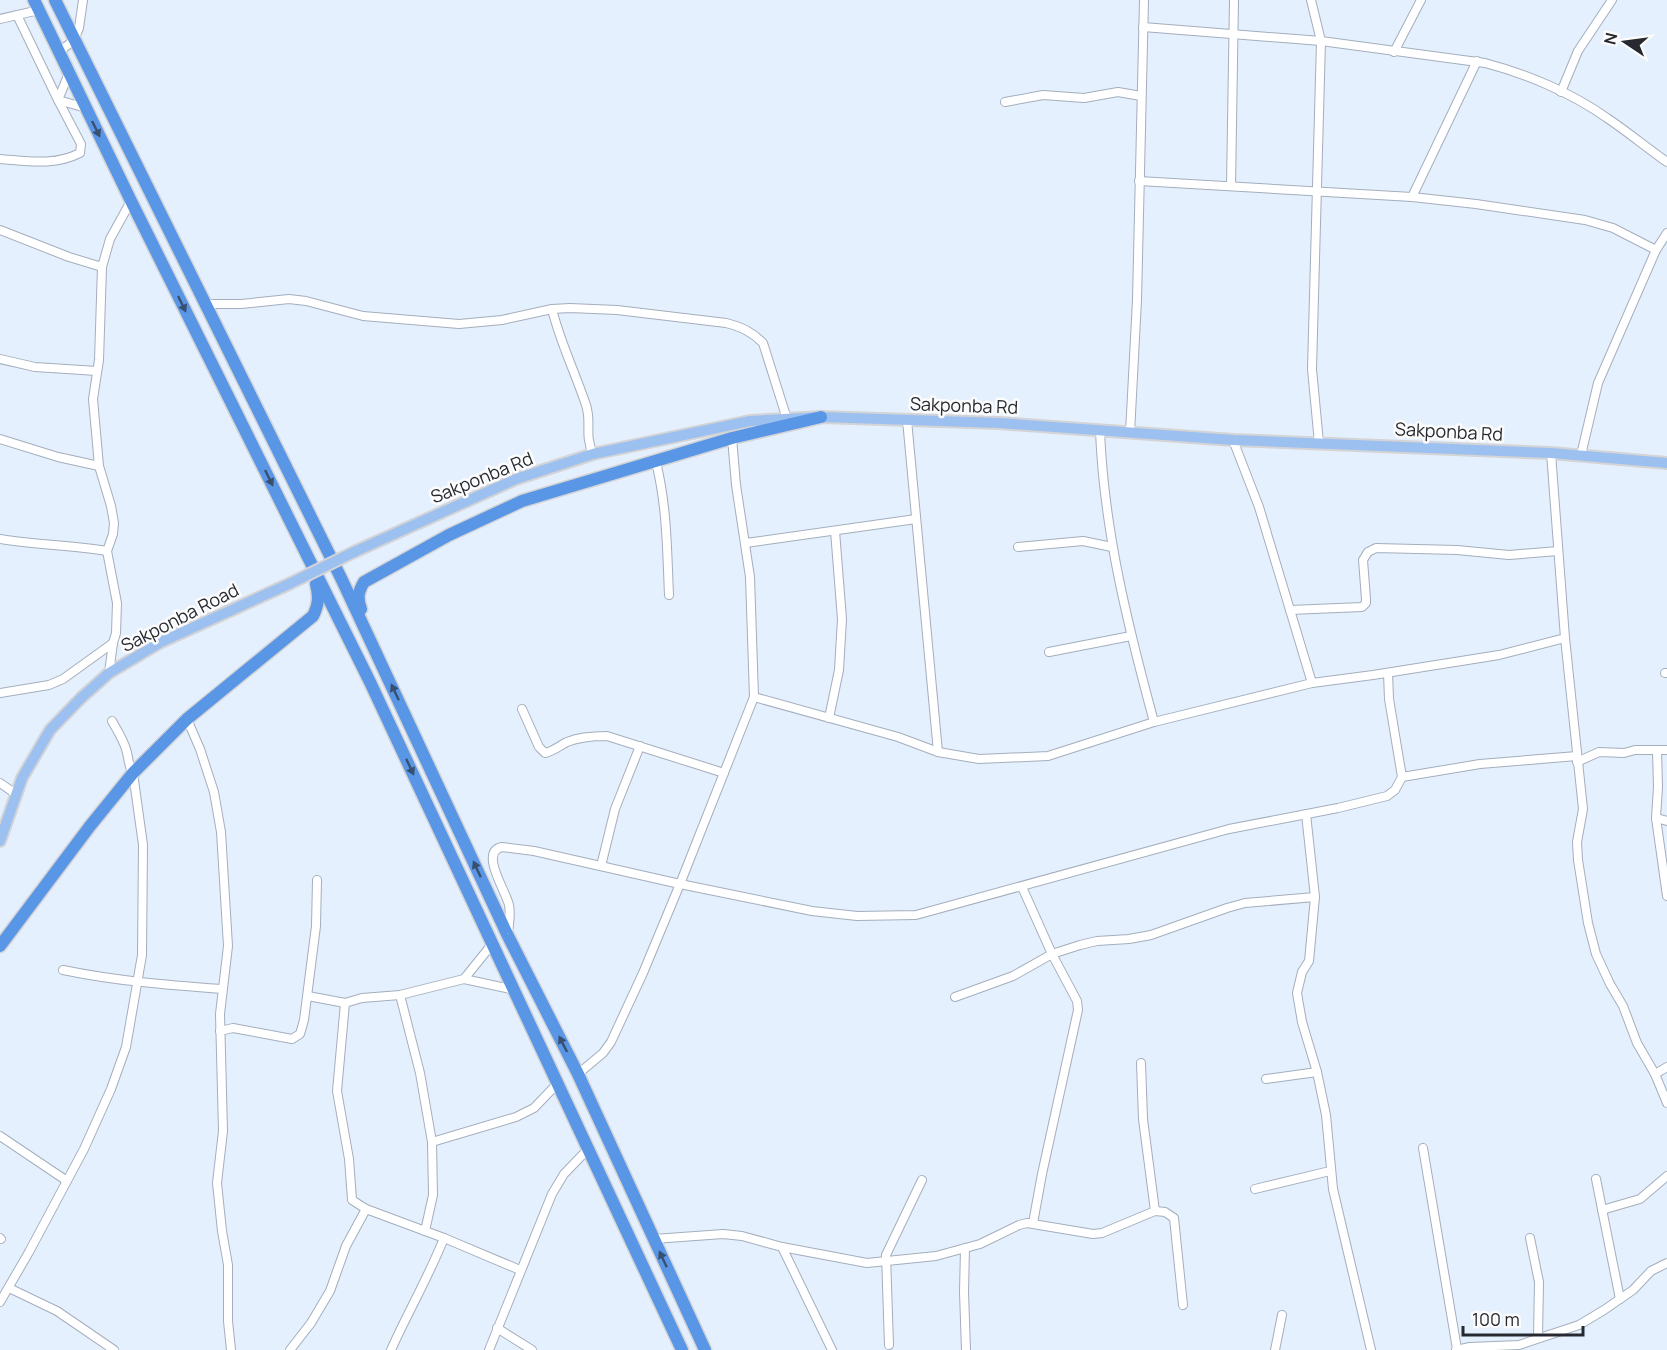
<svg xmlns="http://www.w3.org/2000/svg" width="1667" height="1350" viewBox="0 0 1667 1350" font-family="Manrope,sans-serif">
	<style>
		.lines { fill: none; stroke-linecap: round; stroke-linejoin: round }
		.minor-casing { stroke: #a4aebc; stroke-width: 10 }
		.major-casing { stroke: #d4d4d6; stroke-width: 14 }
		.highway-casing { stroke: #d4d4d6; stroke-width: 15 }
		.minor { stroke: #fff; stroke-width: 8 }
		.major { stroke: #9cc0f0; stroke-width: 10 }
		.highway { stroke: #5a96e6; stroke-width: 12 }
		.major-bridge-casing { stroke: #d4d4d6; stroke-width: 14; stroke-linecap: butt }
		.major-bridge { stroke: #9cc0f0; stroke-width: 10 }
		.oneway { fill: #385070 }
		.labels { text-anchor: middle; stroke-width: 5; stroke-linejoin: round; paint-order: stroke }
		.street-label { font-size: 18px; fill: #262a30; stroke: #fcfcfc }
	</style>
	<rect width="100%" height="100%" fill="#e5f0ff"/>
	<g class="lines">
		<defs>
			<g id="minor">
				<polyline points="1311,0 1321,41 1312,369 1319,443"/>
				<polyline points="17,15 58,100 86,108"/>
				<polyline points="0,19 39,10"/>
				<path d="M1143,27L1321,41L1485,63C1527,74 1572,93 1607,118C1628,132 1647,148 1667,162"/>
				<polyline points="59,52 74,40 79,28 83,0"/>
				<polyline points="1394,52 1421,0"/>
				<polyline points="1561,92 1578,51 1612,0"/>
				<polyline points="1005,102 1043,95 1084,98 1118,92 1141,96"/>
				<path d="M0,159C28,161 54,166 80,153L81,144L58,100L69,73"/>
				<polyline points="1139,181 1412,197 1476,204 1585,220 1613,228 1656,250"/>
				<polyline points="1231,186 1234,0"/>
				<polyline points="1412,197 1477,61"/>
				<polyline points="0,230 69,257 102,267"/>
				<path d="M205,304H241L289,299L306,301L363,316L459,324L502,320L552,309L570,308L617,310L726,323C742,327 752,332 763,343L787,419"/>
				<path d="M552,309C560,342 575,372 586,405C592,423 584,434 593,454"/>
				<polyline points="0,359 35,367 97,371"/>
				<polyline points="907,420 938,752"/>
				<path d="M1100,431C1104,531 1128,626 1154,722"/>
				<polyline points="1130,433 1137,300 1144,0"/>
				<polyline points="0,439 58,457 99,466"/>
				<polyline points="1233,440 1259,507 1312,683"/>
				<polyline points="1581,455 1598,383 1656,250 1667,233"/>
				<path d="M656,462C667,506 667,550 669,595"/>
				<path d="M0,539C36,545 72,545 107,551"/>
				<polyline points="746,543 916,519"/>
				<polyline points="1018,547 1083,541 1112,547"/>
				<polyline points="1290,610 1362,607 1366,603 1366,599 1363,560 1368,552 1376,548 1457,550 1509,555 1558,551"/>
				<polyline points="1565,638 1583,809 1577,842 1578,860 1588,923 1596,954 1610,984 1623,1006 1637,1043 1655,1074 1667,1103"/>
				<polyline points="1049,652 1131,636"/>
				<polyline points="109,673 113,643 116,633 117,603 107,551 113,534 114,523 111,506 99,466 93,399 99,360 102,267 110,239 131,201"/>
				<polyline points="1665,673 1667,673"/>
				<polyline points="0,693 49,685 63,679 113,643"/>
				<polyline points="754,697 898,737 938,752 979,759 1048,756 1154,722 1312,683 1373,675 1499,655 1565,638 1551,453"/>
				<path d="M522,709L539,747L545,753C554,751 559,746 567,742C579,737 594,736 607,736L724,773"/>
				<polyline points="829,718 839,670 842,619 835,531"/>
				<polyline points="187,719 200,749 214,792 221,832 228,946 220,1014 223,1131 217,1183 222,1231 228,1265 228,1321 231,1350"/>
				<polyline points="1657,750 1658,787 1656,818 1667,896"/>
				<polyline points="1577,762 1599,752 1624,753 1635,750 1667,750"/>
				<polyline points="1402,777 1480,764 1577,756"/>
				<polyline points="0,783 16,794"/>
				<polyline points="1306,814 1315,897 1309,961 1302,972 1297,993 1302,1022 1317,1072 1326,1115 1333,1189 1371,1350"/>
				<polyline points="1656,818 1667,821"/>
				<polyline points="601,866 615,809 640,746"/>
				<polyline points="1022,887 1052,954 1077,1001 1078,1010 1042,1174 1033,1223"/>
				<path d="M508,933C509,923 511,915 509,905C506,891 479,852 502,847L534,851L680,884L812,911L857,916L916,915L1229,829L1338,808L1387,796L1395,790L1402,777L1389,699L1388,673"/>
				<path d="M63,970C116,981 168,985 222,989"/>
				<polyline points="464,979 493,943"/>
				<polyline points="400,995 420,1073 432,1142 433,1195 425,1231"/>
				<polyline points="308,996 345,1003"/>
				<polyline points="955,997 1013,976 1052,954 1080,945 1097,941 1129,939 1151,935 1227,908 1245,903 1315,897"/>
				<polyline points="220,1031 233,1028 292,1039 300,1034 304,1020 316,926 317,880"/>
				<polyline points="578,1074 603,1053 611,1042 643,973 680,884 754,697 750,577 736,485 732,438"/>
				<polyline points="1655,1074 1667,1067"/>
				<polyline points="1266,1079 1317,1072"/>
				<polyline points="0,1136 67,1181"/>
				<polyline points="432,1142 516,1117 534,1108 558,1083"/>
				<polyline points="1423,1148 1457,1349"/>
				<polyline points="1596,1179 1620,1299"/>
				<polyline points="1255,1189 1330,1171"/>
				<polyline points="1602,1210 1640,1199 1667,1176"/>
				<polyline points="1155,1211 1165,1212 1174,1218 1183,1305"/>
				<polyline points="0,1238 1,1239"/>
				<polyline points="444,1238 520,1270"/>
				<polyline points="1530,1238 1539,1282 1538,1337"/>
				<polyline points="654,1239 723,1234 742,1236 782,1247 867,1263 936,1256 980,1244 1019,1225 1027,1223 1093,1234 1102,1233 1155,1211 1143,1119 1141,1063"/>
				<polyline points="782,1247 832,1350"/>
				<polyline points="965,1248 964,1292 966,1350"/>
				<polyline points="9,1288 57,1311 114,1350"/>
				<path d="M0,1302L29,1252L84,1149L111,1089L126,1047L142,955L143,845L133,773C128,766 129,758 126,749C123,739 117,730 112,721"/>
				<polyline points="497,1328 532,1350"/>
				<polyline points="889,1345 886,1255 922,1180"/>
				<polyline points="290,1350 311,1323 330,1291 346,1246 366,1209"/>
				<path d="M391,1350C408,1312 429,1276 444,1238L366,1209L352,1200L349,1159L337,1091L345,1003L362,998L400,995L464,979L515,990"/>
				<polyline points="489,1350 552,1194 564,1174 589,1148"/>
				<polyline points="1275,1350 1282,1315"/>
				<polyline points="1456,1350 1470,1347 1519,1345 1579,1325 1604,1310 1633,1290 1651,1271 1667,1263"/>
			</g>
			<g id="major">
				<polyline points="354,552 516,479 593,454 750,421 821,417 999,423 1233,440 1551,453 1667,463"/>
				<polyline points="0,841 22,778 50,730 81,698 109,673 161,642 289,584"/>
			</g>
			<g id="highway">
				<polyline points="34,0 131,201 370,682 682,1350"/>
				<polyline points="55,0 342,580 507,934 578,1074 705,1350"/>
				<path d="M361,609C357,598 358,592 364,582L449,535L522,501L732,438L821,417"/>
				<path d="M0,946L90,826L133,773L187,719L313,616C319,604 319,596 316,584"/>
			</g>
		</defs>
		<!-- minor casing -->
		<use href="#minor" class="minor-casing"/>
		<!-- major casing -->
		<use href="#major" class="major-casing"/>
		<!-- highway casing -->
		<use href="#highway" class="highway-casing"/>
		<!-- minor -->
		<use href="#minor" class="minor"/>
		<!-- major -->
		<use href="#major" class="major"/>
		<!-- highway -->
		<use href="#highway" class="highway"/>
		<defs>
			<polyline id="major-bridge" points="289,584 354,552"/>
		</defs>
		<!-- major-bridge casing -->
		<use href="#major-bridge" class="major-bridge-casing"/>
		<!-- major-bridge -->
		<use href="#major-bridge" class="major-bridge"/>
	</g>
	<!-- one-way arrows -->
	<defs><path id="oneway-solid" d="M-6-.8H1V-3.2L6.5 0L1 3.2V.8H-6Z" transform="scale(1.5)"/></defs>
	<g class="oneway">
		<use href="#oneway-solid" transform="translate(96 129) rotate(64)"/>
		<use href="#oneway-solid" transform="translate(182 304) rotate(64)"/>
		<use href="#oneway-solid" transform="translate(269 478) rotate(64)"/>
		<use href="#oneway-solid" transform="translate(395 692) rotate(-115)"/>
		<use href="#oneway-solid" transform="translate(410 767) rotate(65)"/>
		<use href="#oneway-solid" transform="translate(477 869) rotate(-115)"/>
		<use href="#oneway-solid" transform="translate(563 1044) rotate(-117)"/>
		<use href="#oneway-solid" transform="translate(663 1259) rotate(-115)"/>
	</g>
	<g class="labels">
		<!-- street labels -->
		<g class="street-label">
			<text transform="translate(964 406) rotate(2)" y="6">Sakponba Rd</text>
			<text transform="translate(1449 432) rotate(3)" y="6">Sakponba Rd</text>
			<text transform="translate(482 478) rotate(-22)" y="6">Sakponba Rd</text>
			<text transform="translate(180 618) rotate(-27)" y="6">Sakponba Road</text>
		</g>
	</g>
	<!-- north arrow -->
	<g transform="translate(1625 42) rotate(283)" stroke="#fcfcfc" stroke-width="4.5" paint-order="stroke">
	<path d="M0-4.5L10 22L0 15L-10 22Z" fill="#262a30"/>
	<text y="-9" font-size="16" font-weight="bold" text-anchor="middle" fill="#262a30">N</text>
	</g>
	<!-- scale -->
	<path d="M1463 1326v9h120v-9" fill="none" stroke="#262a30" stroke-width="3"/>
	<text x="1472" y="1326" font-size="18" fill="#262a30" stroke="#fcfcfc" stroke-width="4.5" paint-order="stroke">100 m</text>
</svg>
